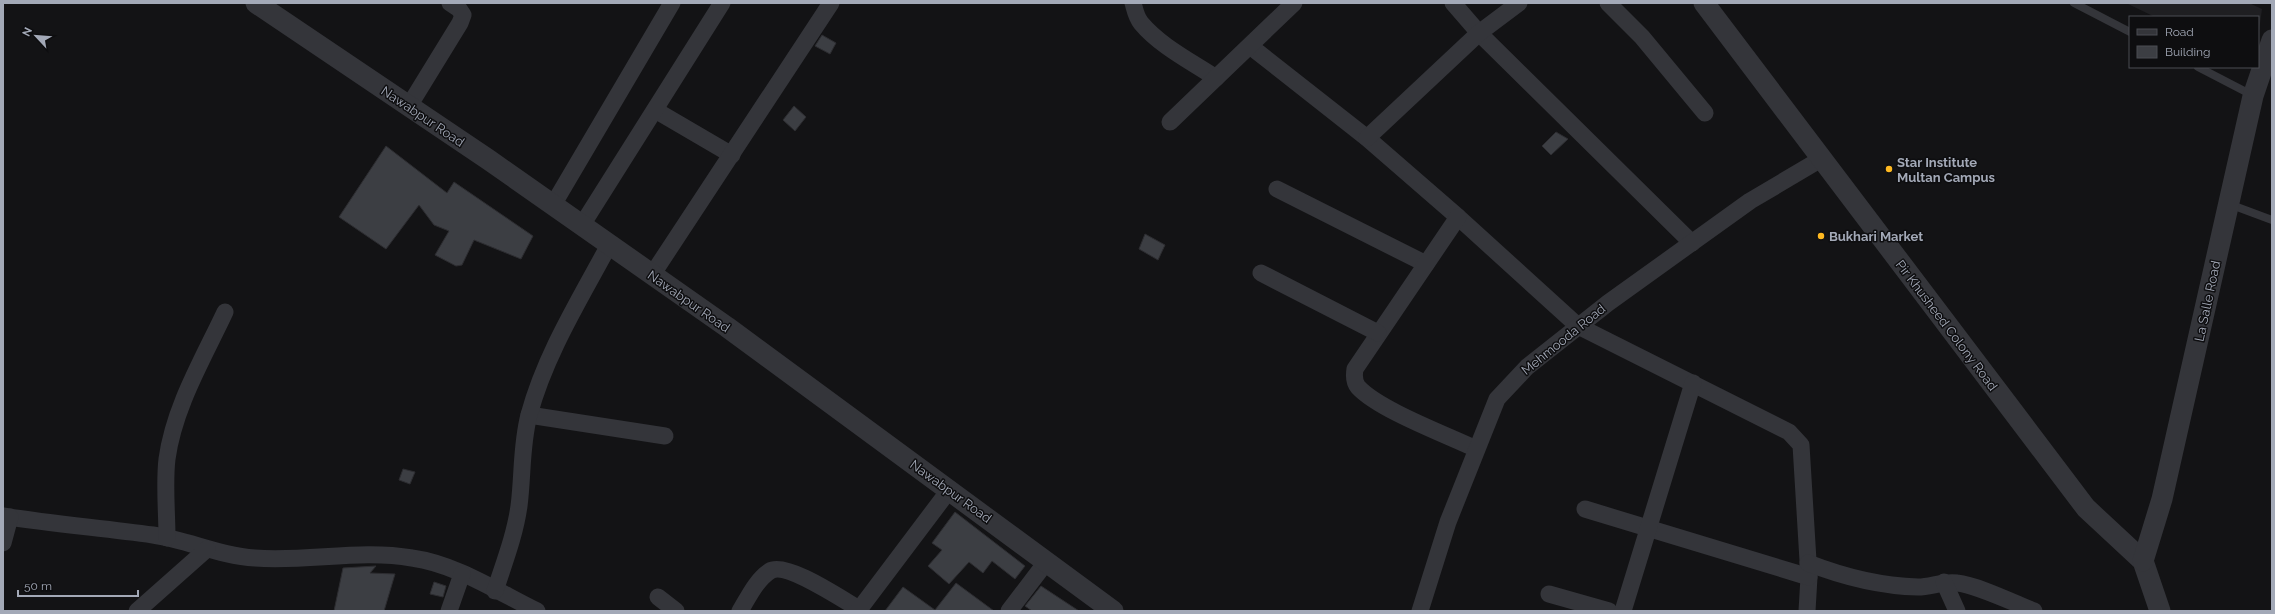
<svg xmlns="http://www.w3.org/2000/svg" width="2275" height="614" viewBox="0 0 2275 614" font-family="Raleway,sans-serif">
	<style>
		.built { fill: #1f1f22 }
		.building { fill: #3c3e43; stroke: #2d2d31 }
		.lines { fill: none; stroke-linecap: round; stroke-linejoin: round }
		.service { stroke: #34353a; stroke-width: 8 }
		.minor { stroke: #34353a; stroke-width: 17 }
		.tertiary { stroke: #34353a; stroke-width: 21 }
		.poi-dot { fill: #ffb921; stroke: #0e0e10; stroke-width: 1.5 }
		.labels { text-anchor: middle; stroke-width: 3; stroke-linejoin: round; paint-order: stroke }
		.street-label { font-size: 13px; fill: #a3a9b7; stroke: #0e0e10 }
		.poi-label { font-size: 13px; font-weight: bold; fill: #a3a9b7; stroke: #0e0e10; text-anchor: start }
	</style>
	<rect width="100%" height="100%" fill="#131315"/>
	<!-- built -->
	<polygon class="built" points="2126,3 2249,3 2262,9 2258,38 2258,17 2155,17"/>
	<!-- building -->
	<g class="building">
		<polygon points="822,35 836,43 830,54 815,46"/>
		<polygon points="794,106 806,117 795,131 783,120"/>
		<polygon points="1556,132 1568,139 1551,155 1542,146"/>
		<polygon points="386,146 447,193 454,182 533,236 521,259 474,240 462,265 456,266 435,255 449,231 434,225 419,205 386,249 339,217"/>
		<polygon points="1145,234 1165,245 1158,260 1139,249"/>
		<polygon points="403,469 415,472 410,484 399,480"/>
		<polygon points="955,512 1025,566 1015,579 992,561 983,573 969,562 949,584 928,566 942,550 932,543"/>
		<polygon points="376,566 370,573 395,574 384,611 334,611 343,568"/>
		<polygon points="434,582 446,586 443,597 430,594"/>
		<polygon points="956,583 994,611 885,611 903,587 935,610"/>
		<polygon points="1041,586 1079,611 1032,611 1025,606"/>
	</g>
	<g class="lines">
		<!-- service -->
		<g class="service">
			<polyline points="2074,3 2130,32"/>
			<polyline points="2198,67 2252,95"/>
			<polyline points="2229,204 2272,220"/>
		</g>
		<!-- minor -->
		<g class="minor">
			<path d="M1133,3C1135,10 1136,17 1141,23C1160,46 1192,62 1216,78"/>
			<polyline points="1453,3 1479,33 1692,243"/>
			<polyline points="1608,3 1642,37 1705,113"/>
			<polyline points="1250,46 1367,138 1458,217 1578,326 1789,432 1801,445 1809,577 1807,611"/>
			<polyline points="409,106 460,23 463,15 459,9 450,3"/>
			<polyline points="655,110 732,155"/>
			<polyline points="1170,122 1294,3"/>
			<polyline points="1367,138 1479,33 1519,3"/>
			<polyline points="1277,189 1426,264"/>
			<polyline points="553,205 672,3"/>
			<path d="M1458,217L1355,369C1354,375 1354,382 1358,387C1379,410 1447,435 1476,449"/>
			<polyline points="582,225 722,3"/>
			<polyline points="1261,273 1378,333"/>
			<polyline points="652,275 831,3"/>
			<polyline points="529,415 665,436"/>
			<polyline points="1585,509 1809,577"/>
			<path d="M3,516C53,524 103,528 153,535C188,540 220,556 255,558C308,562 360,549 412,558C456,564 498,592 537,611"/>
			<path d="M167,538C167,512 164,484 167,459C174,407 203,359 225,312"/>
			<polyline points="3,543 10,517"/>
			<path d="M1808,563C1844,577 1879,586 1918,587C1931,587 1943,581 1957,583C1977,585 2014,603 2034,611"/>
			<polyline points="1944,582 1957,611"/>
			<path d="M495,591C504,563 515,535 519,506C523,475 521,445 529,415C545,355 580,299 609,245"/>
			<polyline points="1549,594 1609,611"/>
			<polyline points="658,597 676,611"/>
			<polyline points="137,611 207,549"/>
			<polyline points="449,611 462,574"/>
			<path d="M740,611C748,598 756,580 770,571C786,561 843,600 859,609"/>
			<polyline points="858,611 950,489"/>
			<polyline points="1009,611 1047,561"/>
			<polyline points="1420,611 1448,522 1497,399 1527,367 1608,303 1750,201 1821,159"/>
			<polyline points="1623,611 1693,383"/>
		</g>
		<!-- tertiary -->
		<g class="tertiary">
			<polyline points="256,3 489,160 727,327 1113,611"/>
			<polyline points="1704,3 2086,508 2143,561 2160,611"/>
			<polyline points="2143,561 2162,499 2253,96 2272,40"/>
		</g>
	</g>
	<!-- markers -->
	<g class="poi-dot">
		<circle cx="1889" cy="169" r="4"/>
		<circle cx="1821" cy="236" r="4"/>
	</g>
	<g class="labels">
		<!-- street labels -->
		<g class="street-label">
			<text transform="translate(423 116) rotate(34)" y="5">Nawabpur Road</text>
			<text transform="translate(689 301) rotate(35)" y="5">Nawabpur Road</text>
			<text transform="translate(2207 301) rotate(-78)" y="5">La Salle Road</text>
			<text transform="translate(1947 325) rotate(53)" y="5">Pir Khusheed Colony Road</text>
			<text transform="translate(1563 339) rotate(-39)" y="5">Mehmooda Road</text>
			<text transform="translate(951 491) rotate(36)" y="5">Nawabpur Road</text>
		</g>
		<!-- poi labels -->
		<g class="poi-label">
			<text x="1897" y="167">Star Institute<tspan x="1897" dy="15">Multan Campus</tspan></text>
			<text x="1829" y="241">Bukhari Market</text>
		</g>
	</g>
	<!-- border -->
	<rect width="2275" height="614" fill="none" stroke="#a3a9b7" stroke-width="8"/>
	<!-- legend -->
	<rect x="2129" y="16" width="130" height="52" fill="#0e0e10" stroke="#4a4c53"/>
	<rect x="2137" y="29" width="20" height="6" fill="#34353a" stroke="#4a4c53"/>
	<text x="2165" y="36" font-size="12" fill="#a3a9b7">Road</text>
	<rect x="2137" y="46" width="20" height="12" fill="#3c3e43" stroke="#4a4c53"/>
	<text x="2165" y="56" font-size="12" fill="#a3a9b7">Building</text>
	<!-- north arrow -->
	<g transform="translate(36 36) rotate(296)" stroke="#0e0e10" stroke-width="3" paint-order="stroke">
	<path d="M0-3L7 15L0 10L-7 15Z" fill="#a3a9b7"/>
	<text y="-6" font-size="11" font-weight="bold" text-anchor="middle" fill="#a3a9b7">N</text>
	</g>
	<!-- scale -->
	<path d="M18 590v6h120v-6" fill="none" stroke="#a3a9b7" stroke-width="2"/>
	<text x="24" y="590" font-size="12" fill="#a3a9b7" stroke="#0e0e10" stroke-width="3" paint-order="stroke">50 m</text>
</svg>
